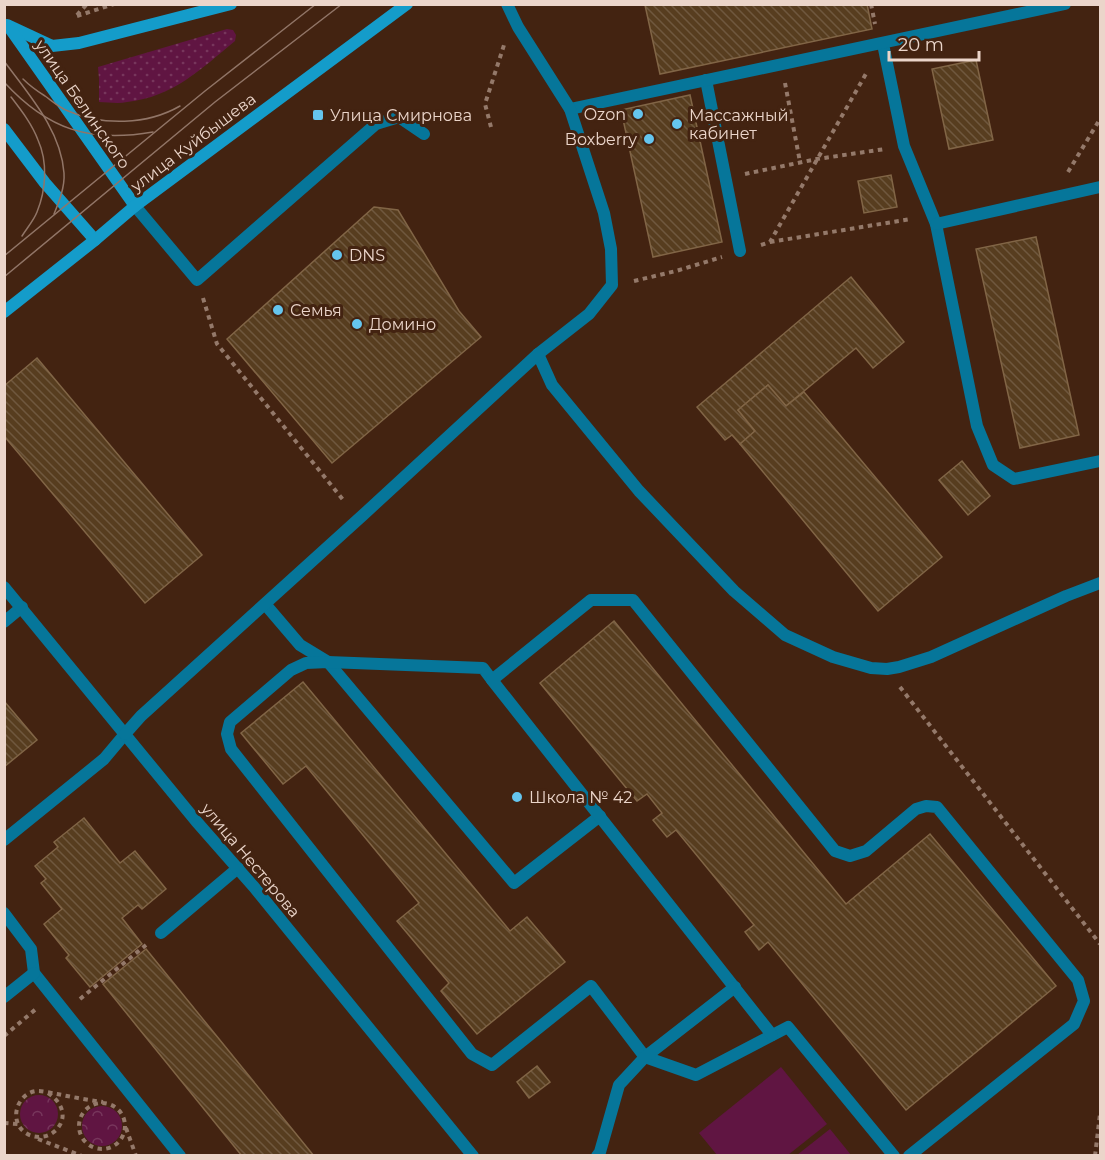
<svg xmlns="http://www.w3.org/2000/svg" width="1105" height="1160" viewBox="0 0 1105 1160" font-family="Montserrat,sans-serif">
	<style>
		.grass { fill: url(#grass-dots) }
		.forest { fill: url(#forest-crowns) }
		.garden { fill: #601542 }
		.building { fill: url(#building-back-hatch); stroke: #816546; stroke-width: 1.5 }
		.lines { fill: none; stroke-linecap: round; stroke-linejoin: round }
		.path { stroke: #94796a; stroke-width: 4; stroke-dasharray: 4.5 4.5; stroke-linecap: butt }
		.lane { stroke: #06769a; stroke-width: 12 }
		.street { stroke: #06769a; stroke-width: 12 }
		.secondary { stroke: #149cca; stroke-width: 12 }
		.tram { stroke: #917567; stroke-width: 1.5 }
		.poi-dot { fill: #65c5ee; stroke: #432311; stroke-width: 2 }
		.labels { text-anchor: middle; stroke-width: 6; stroke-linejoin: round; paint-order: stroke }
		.street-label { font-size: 16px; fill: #ebd5ca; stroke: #432311 }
		.poi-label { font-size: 16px; fill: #ebd5ca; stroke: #432311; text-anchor: start }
	</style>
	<defs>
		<pattern id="grass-dots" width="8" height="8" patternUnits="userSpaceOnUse" patternTransform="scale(1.5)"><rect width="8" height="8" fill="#601542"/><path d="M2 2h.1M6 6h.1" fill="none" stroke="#77365c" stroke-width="1.8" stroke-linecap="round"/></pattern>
		<pattern id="forest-crowns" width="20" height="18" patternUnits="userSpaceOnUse" patternTransform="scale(1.5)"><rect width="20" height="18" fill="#601542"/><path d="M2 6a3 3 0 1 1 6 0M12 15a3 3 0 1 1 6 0" fill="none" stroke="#77365c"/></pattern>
		<pattern id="building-back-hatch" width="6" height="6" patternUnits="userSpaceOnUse" patternTransform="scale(1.5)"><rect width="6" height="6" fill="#573d1f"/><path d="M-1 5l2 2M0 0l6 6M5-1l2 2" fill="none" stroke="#6f583e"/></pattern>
	</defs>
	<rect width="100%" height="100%" fill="#432311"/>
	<!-- grass -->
	<path class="grass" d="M227,29L233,30L236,35L235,41C201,69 173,97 127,102C118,104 108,102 99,102V79L98,67Z"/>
	<!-- forest -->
	<g class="forest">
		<circle cx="39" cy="1114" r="19"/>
		<circle cx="102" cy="1126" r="20"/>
	</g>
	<!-- garden -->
	<g class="garden">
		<polygon points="781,1067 827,1124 788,1155 717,1155 699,1133"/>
		<polygon points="830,1129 851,1155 797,1155"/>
	</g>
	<!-- building -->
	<g class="building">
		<polygon points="650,4 867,4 872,29 660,74 645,5"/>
		<polygon points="976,60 993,140 949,149 932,69"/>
		<polygon points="690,95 722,242 653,257 621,110"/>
		<polygon points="891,175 897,207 864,213 858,181"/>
		<polygon points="374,207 398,210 459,311 481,337 332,463 227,339"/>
		<polygon points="1036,237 1079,435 1020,448 976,249"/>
		<polygon points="851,277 904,342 873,368 856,348 786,406 768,385 738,410 755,431 740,444 732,435 725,440 697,407"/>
		<polygon points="37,358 202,555 145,603 4,436 4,386"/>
		<polygon points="768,385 786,406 804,392 942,557 878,611 740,444 755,431 738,410"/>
		<polygon points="962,461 990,496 968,515 939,480"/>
		<polygon points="614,621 846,904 930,834 1056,986 906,1110 768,942 759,950 745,932 754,925 676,830 667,837 653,820 662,813 647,794 637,801 540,683"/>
		<polygon points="303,682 510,931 527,917 565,962 477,1034 441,991 449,983 397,921 419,903 306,766 283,784 241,733"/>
		<polygon points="4,701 37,740 4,767"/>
		<polygon points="84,818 120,863 135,851 166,889 142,909 138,905 122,918 142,944 90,987 66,958 69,955 44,924 62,909 41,883 46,879 35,866 58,847 54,842"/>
		<polygon points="146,949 314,1156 242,1156 140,1030 103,984"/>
		<polygon points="537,1066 550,1082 529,1098 517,1082"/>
	</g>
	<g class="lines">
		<!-- path -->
		<g class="path">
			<polyline points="871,4 875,24"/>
			<polyline points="77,15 87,4"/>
			<polyline points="77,16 114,4"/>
			<polyline points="785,83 800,162"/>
			<polyline points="491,127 485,104 504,45"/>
			<polyline points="1068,172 1100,119"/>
			<polyline points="745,174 817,159 885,149"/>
			<polyline points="770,242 911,219"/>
			<polyline points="761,245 770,242 867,72"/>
			<polyline points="634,281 676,271 722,257"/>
			<polyline points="203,298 217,344 344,501"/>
			<polyline points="900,687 1100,944"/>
			<polyline points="80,999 146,945"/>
			<polyline points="4,1036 36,1009"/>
			<path d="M48,1093C62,1102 69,1118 55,1131C43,1142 21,1137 17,1121C13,1107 24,1091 38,1091C44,1091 51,1093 57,1094C72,1097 88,1100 103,1102"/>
			<circle cx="102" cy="1126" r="23"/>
			<polyline points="4,1123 18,1124"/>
			<polyline points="126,1128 136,1156"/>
			<polyline points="38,1139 82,1156"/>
			<polyline points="1095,1156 1100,1114"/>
		</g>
		<!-- lane -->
		<g class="lane">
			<polyline points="883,44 904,146 936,224 977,426 993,465 1014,479 1100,461"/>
			<polyline points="706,80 740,251"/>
			<polyline points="570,109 1065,4"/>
			<polyline points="135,206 197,280 376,124 399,117 424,134"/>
			<polyline points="936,224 1100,187"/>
			<polyline points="265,604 300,645 328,662 514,883 600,816"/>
			<polyline points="4,622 22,607"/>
			<polyline points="492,680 483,668 328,662 306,663 291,670 230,722 227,734 231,749 472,1054 492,1065 591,986 645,1057 696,1075 788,1027 894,1156"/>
			<polyline points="4,840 104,759 125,734"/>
			<polyline points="4,913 31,949 34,973 180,1156"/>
			<polyline points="161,933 238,868"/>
			<polyline points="4,997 34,973"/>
			<polyline points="772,1035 492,680 591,600 633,600 835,851 850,856 866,851 916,809 926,806 937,807 1078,980 1084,1001 1074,1024 909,1156"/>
			<polyline points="597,1156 600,1152 619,1085 645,1057 735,987"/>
		</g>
		<!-- street -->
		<g class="street">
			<polyline points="538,354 552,385 639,491 734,591 785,635 833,657 871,668 887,669 899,667 931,657 1066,596 1100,583"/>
			<polyline points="4,587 196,821 254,887 473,1156"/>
			<polyline points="125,734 141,716 363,515 538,354 589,314 612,285 611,249 604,213 570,109 518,27 507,4"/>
		</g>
		<!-- secondary -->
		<g class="secondary">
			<polyline points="7,25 52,46 79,43 231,4"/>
			<polyline points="9,27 135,206"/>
			<polyline points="4,129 45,183 95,240"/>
			<polyline points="4,312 95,240 135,206 407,4"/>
		</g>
		<!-- tram -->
		<g class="tram">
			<path d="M4,61C29,95 61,130 64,173C65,187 59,202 54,214"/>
			<path d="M23,79C30,86 37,91 45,96C52,101 60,108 68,111C103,126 147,125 180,106"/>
			<path d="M4,82C48,130 90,143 153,132"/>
			<path d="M11,97C21,110 32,124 38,140C48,162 46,190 37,212C34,220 27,228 22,236"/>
			<polyline points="4,256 205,91 316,4"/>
			<polyline points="4,277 215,102 342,4"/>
		</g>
	</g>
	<!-- markers -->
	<g class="poi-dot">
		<circle cx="638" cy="114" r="6"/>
		<rect x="312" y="109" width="12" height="12" rx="3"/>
		<circle cx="677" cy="124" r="6"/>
		<circle cx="649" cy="139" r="6"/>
		<circle cx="337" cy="255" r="6"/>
		<circle cx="278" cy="310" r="6"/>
		<circle cx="357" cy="324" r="6"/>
		<circle cx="517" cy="797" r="6"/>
	</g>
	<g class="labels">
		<!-- street labels -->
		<g class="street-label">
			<text transform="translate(83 104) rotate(55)" y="6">улица Белинского</text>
			<text transform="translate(193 142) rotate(-37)" y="6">улица Куйбышева</text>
			<text transform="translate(251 860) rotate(50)" y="6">улица Нестерова</text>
		</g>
		<!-- poi labels -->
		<g class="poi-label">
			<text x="626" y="120" text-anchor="end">Ozon</text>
			<text x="330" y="121">Улица Смирнова</text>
			<text x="689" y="121">Массажный<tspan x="689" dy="18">кабинет</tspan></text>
			<text x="637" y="145" text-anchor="end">Boxberry</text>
			<text x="349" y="261">DNS</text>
			<text x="290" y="316">Семья</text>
			<text x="369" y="330">Домино</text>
			<text x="529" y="803">Школа № 42</text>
		</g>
	</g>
	<!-- border -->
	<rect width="1105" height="1160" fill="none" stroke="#ebd5ca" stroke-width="12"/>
	<!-- scale -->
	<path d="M889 51v9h90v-9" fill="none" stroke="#ebd5ca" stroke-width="3"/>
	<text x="898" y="51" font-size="18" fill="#ebd5ca" stroke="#432311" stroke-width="4.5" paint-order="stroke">20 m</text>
</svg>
